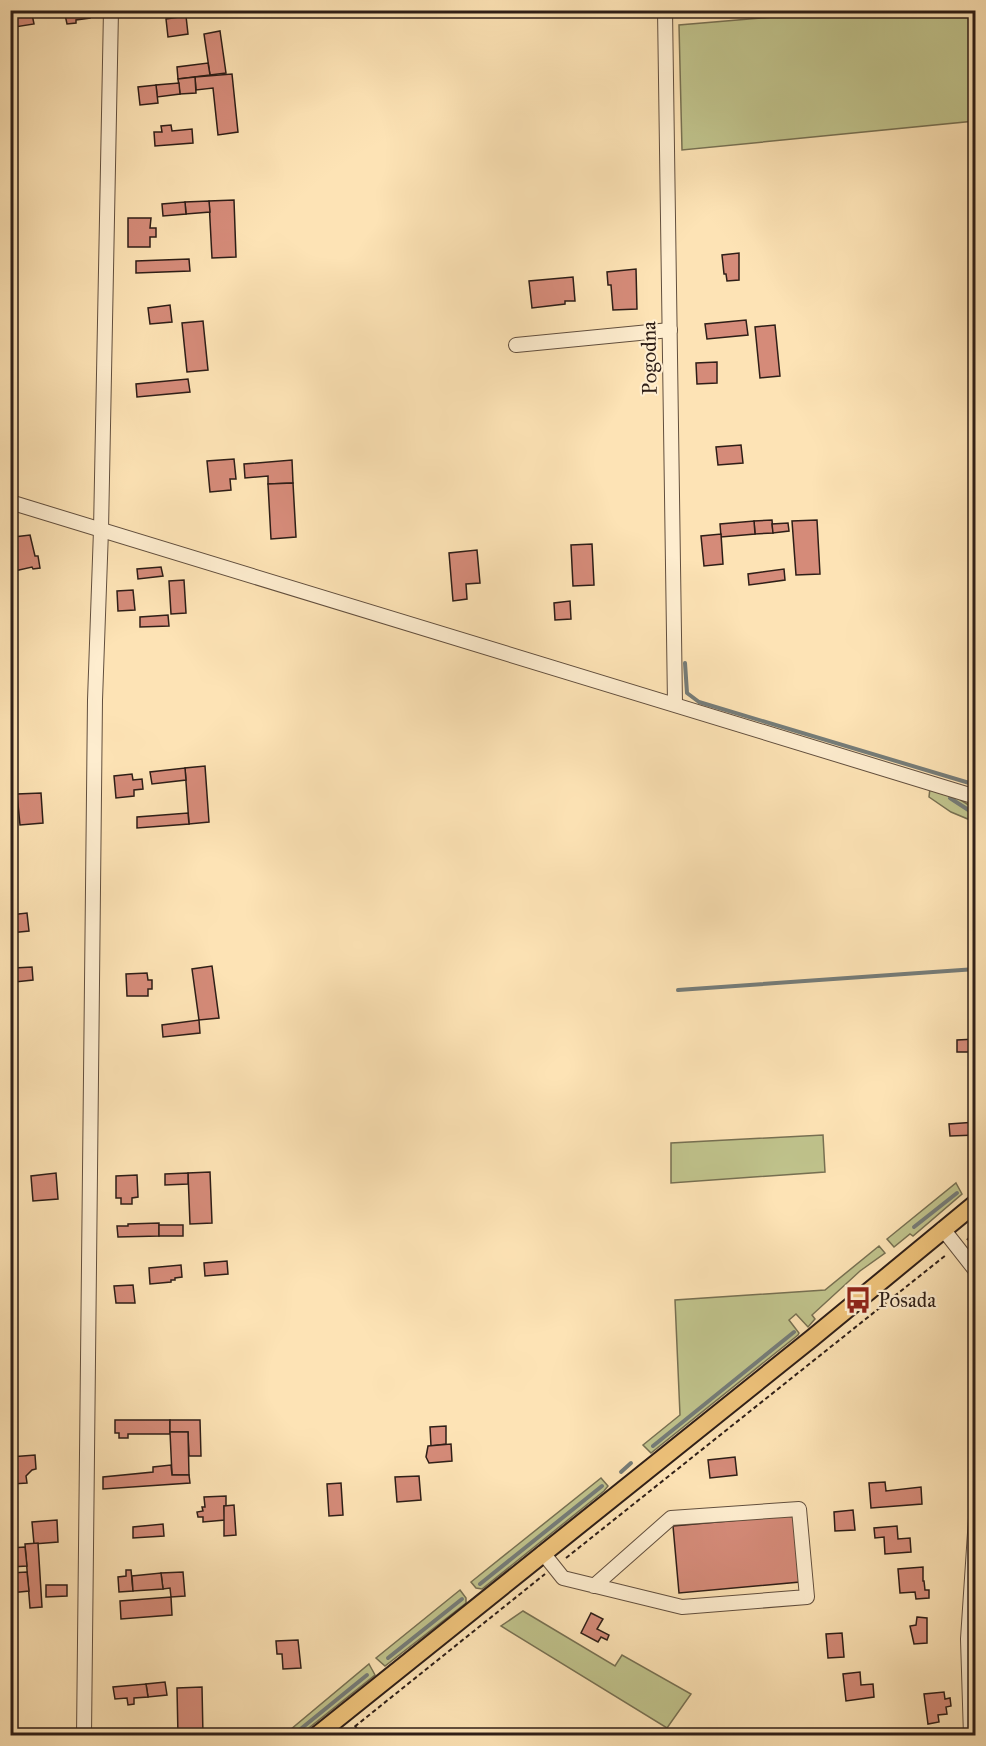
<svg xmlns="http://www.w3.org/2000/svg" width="986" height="1746" viewBox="0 0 986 1746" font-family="'IM FELL Great Primer',serif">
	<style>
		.green { fill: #c0c38c; stroke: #777052; stroke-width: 1.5 }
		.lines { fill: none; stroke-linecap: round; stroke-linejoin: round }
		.stream { stroke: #757c78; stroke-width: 4 }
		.building { fill: #d58b79; stroke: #2e1e17; stroke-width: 1.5 }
		.minor-casing { stroke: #624f3e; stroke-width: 16 }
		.major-casing { stroke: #2e1e17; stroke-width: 20 }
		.path { stroke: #2e1e17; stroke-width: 2; stroke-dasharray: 4.5 3; stroke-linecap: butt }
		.minor { stroke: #feedcf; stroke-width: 14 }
		.major { stroke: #eec27a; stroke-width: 16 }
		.labels { text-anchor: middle; stroke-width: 4.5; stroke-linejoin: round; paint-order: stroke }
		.street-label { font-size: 21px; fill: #2e1e17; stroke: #feedcf }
		.poi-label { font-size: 21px; fill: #2e1e17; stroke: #feedcf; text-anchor: start }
	</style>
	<rect width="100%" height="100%" fill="#fde3b5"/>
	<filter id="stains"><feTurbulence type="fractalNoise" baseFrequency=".00333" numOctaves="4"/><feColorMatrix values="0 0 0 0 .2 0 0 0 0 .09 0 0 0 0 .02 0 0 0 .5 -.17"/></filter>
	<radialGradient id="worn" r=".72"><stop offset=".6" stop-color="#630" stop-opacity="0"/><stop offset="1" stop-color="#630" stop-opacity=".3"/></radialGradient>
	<!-- green -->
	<g class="green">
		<polygon points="843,11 975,11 975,121 682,150 679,25"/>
		<polygon points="930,788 956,797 975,809 975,822 951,812 929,797"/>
		<polygon points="823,1135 825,1172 671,1183 671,1143"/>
		<polygon points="956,1183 962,1194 913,1236 910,1234 894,1247 887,1239"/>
		<polygon points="879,1246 885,1253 860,1271 812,1315 815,1319 808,1327 796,1314 789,1320 799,1333 798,1335 651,1453 643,1445 680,1415 675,1300 825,1290"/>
		<polygon points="601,1478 608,1486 604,1491 482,1589 476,1588 471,1582"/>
		<polygon points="460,1590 466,1598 466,1603 385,1666 376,1658"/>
		<polygon points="523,1611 615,1666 622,1655 691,1694 667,1728 501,1626"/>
		<polygon points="369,1664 375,1675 300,1735 284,1735"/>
	</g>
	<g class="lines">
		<!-- stream -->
		<g class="stream">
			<polyline points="685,663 687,693 699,702 976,785"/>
			<polyline points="950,798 976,815"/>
			<polyline points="678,990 976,969"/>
			<polyline points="974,1180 976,1179"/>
			<polyline points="914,1227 957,1193"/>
			<polyline points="653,1446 794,1332"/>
			<polyline points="621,1472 631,1463"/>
			<polyline points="480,1584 602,1486"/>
			<polyline points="388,1658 462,1599"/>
			<polyline points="292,1736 367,1675"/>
		</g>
	</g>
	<!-- building -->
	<g class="building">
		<polygon points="64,10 89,10 90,18 76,20 76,23 67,24"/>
		<polygon points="20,14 21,16 32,14 34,24 15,27 13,15"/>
		<polygon points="186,16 188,34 168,37 166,19"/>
		<polygon points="220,31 226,73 210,75 204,34"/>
		<polygon points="208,63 210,75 178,79 177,67"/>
		<polygon points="232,74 238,132 218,135 213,88 196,90 195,77"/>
		<polygon points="195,77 196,93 180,94 178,79"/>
		<polygon points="179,83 180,94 157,97 156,85"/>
		<polygon points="156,85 158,103 140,105 138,87"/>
		<polygon points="171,125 172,131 192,129 193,143 155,146 154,132 162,132 161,126"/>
		<polygon points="234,200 236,257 212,258 209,201"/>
		<polygon points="209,201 210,212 186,214 185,202"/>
		<polygon points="185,202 186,214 163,216 162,204"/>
		<polygon points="128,218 151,218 150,228 156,228 156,237 150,237 150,247 128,247"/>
		<polygon points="739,253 739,280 727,281 726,274 724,274 722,255"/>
		<polygon points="189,259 190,271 136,273 136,261"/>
		<polygon points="636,269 637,309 613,310 611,285 608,285 607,272"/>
		<polygon points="573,277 575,301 565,301 565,304 532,308 529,281"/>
		<polygon points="170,305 172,322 150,324 148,308"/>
		<polygon points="746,320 748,335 707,339 705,324"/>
		<polygon points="203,321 208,370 187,372 182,323"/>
		<polygon points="775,325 780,376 760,378 755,327"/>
		<polygon points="717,362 717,383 697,384 696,363"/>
		<polygon points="188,379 190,392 137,397 136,384"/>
		<polygon points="741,445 743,463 718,465 716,447"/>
		<polygon points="234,459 236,479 230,479 231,490 210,492 207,461"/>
		<polygon points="292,460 293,483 268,484 268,476 245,478 244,464"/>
		<polygon points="293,483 296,537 271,539 268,484"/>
		<polygon points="772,520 773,533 755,534 754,521"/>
		<polygon points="817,520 820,574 796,575 792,521"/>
		<polygon points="754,521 755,534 721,537 720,524"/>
		<polygon points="788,523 789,531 773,533 772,524"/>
		<polygon points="721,534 723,564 704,566 701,536"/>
		<polygon points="30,535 35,556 38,556 40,568 33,569 32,567 10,572 10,550 17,549 14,537"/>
		<polygon points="592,544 594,585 573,586 571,545"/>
		<polygon points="477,550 480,583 466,584 467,599 453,601 449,553"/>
		<polygon points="161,567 163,576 138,579 137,569"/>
		<polygon points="784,569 785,580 749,585 748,574"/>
		<polygon points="184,580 186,613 171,614 169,581"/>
		<polygon points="133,590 135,610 118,611 117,591"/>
		<polygon points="570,601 571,619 555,620 554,603"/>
		<polygon points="168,615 169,626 140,627 140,617"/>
		<polygon points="205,766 209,822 189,824 185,768"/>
		<polygon points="185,768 186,780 152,784 150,772"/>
		<polygon points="132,774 133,780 142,779 143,789 134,790 134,796 116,798 114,776"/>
		<polygon points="41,793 43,823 20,825 17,794"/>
		<polygon points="188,813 189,824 137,828 137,817"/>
		<polygon points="27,913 29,931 10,933 10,915"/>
		<polygon points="212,966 219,1018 199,1020 192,969"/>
		<polygon points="32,967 33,980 15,982 14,968"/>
		<polygon points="147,973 148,980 152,980 152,989 148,989 148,996 127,996 126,974"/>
		<polygon points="199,1020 200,1033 163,1037 162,1025"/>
		<polygon points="976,1039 976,1052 957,1052 957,1040"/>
		<polygon points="976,1122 976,1135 950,1136 949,1124"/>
		<polygon points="210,1172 212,1223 190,1224 188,1173"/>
		<polygon points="56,1173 58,1199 33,1201 31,1176"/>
		<polygon points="188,1173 188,1184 165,1185 165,1174"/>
		<polygon points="137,1175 138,1197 132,1198 132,1204 121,1204 121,1198 116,1198 116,1176"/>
		<polygon points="159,1223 159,1236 118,1237 117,1226 128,1226 128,1224"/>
		<rect x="159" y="1225" width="24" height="11"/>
		<polygon points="227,1261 228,1274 205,1276 204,1263"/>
		<polygon points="181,1265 182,1277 175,1278 175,1280 171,1280 171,1282 150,1284 149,1268"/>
		<polygon points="133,1285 135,1303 116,1303 114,1286"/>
		<polygon points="115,1420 170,1420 170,1434 128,1434 128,1438 119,1438 119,1433 115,1433"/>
		<polygon points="170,1420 200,1420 201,1456 189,1456 188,1432 170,1432"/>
		<polygon points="446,1426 446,1444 431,1446 430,1427"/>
		<polygon points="170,1432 188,1432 189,1475 172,1475"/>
		<polygon points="451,1444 452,1461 429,1463 426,1457 428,1446"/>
		<polygon points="35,1455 36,1469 32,1470 26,1476 27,1483 12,1484 10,1457"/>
		<polygon points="735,1457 737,1475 710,1478 708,1460"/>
		<polygon points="171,1465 172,1475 189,1475 190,1483 103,1489 103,1477 153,1472 153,1467"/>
		<polygon points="419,1476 421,1500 397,1502 395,1477"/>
		<polygon points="885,1482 886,1491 921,1487 922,1504 871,1508 869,1483"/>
		<polygon points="341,1483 343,1515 329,1516 327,1484"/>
		<polygon points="226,1496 226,1506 224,1506 225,1520 203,1522 203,1517 198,1517 197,1512 203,1511 202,1507 205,1507 204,1497"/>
		<polygon points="234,1505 236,1535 224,1536 224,1506"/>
		<polygon points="853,1510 855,1530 835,1531 834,1512"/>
		<polygon points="795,1515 800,1582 679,1593 673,1526"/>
		<polygon points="57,1520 58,1542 34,1544 32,1522"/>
		<polygon points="163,1524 164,1536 133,1538 133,1527"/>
		<polygon points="897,1526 898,1539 910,1538 911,1552 885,1554 884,1537 875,1538 874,1528"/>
		<polygon points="38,1543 42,1607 30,1608 25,1544"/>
		<polygon points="25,1547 27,1566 10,1567 10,1548"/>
		<polygon points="923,1567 923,1581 924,1581 925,1590 929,1590 929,1598 916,1599 915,1592 900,1593 898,1569"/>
		<polygon points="126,1570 131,1570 133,1591 119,1592 118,1577 126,1576"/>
		<polygon points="27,1572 29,1591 10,1593 10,1573"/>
		<polygon points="183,1572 185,1596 171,1597 170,1588 163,1589 161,1573"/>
		<polygon points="161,1573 163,1589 133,1591 132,1576"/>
		<polygon points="46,1585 67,1585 67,1596 46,1597"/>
		<polygon points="171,1597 172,1615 121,1619 120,1601"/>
		<polygon points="591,1613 603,1619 597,1629 609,1635 607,1640 601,1637 598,1642 581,1633"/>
		<polygon points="917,1617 927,1618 927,1643 914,1644 910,1626 916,1625"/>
		<polygon points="842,1633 844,1657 828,1658 826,1634"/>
		<polygon points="298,1640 301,1668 283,1669 282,1654 277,1654 276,1641"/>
		<polygon points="860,1672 861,1685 873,1684 874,1697 846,1701 843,1674"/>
		<polygon points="165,1682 167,1695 148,1697 146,1684"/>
		<polygon points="146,1684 148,1697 134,1698 134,1704 128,1705 127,1698 115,1699 113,1687"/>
		<polygon points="202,1687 203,1736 178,1736 177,1688"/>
		<polygon points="944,1692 945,1699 950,1698 951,1706 946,1707 947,1714 938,1715 939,1722 928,1724 924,1694"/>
		<rect x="104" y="1730" width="19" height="6"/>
	</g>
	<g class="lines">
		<defs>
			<g id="minor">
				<polyline points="665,10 675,704"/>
				<polyline points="516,345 670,330"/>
				<polyline points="10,502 976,797"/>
				<polyline points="943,1229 976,1271"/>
				<polyline points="543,1553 563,1578 682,1607 807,1597 799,1509 671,1518 594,1586"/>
				<polyline points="84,1736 95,700 101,530 111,10"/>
				<polyline points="971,1736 968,1639 976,1518"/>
			</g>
			<polyline id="major" points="316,1736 811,1339 976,1203"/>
		</defs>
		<!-- minor casing -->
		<use href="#minor" class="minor-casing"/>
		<!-- major casing -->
		<use href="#major" class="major-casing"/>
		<!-- path -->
		<g class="path">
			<polyline points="967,1240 976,1231"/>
			<polyline points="566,1558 946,1255"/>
			<polyline points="355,1726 362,1736"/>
			<polyline points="343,1736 545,1574"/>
		</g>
		<!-- minor -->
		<use href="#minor" class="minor"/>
		<!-- major -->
		<use href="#major" class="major"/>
	</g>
	<!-- icons -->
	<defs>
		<symbol id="bus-bare" viewBox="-9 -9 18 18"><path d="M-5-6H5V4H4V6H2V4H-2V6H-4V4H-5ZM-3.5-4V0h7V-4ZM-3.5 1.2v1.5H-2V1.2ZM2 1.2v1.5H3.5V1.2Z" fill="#8f2418" stroke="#feedcf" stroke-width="2.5" paint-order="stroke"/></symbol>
	</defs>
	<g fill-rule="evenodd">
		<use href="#bus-bare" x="839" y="1281" width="38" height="38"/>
	</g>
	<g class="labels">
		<!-- street labels -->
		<g class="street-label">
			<text transform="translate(649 358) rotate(-91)" y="7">Pogodna</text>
		</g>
		<!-- poi labels -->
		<g class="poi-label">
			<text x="878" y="1307">Posada</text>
		</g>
	</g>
	<!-- margin -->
	<rect width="986" height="1746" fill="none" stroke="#fde3b5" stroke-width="36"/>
	<rect x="12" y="12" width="962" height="1722" fill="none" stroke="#2e1e17" stroke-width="3"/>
	<rect x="18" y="18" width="950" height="1710" fill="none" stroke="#2e1e17" stroke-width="1.5"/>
	<rect width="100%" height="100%" filter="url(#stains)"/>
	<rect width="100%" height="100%" fill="url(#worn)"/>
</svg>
